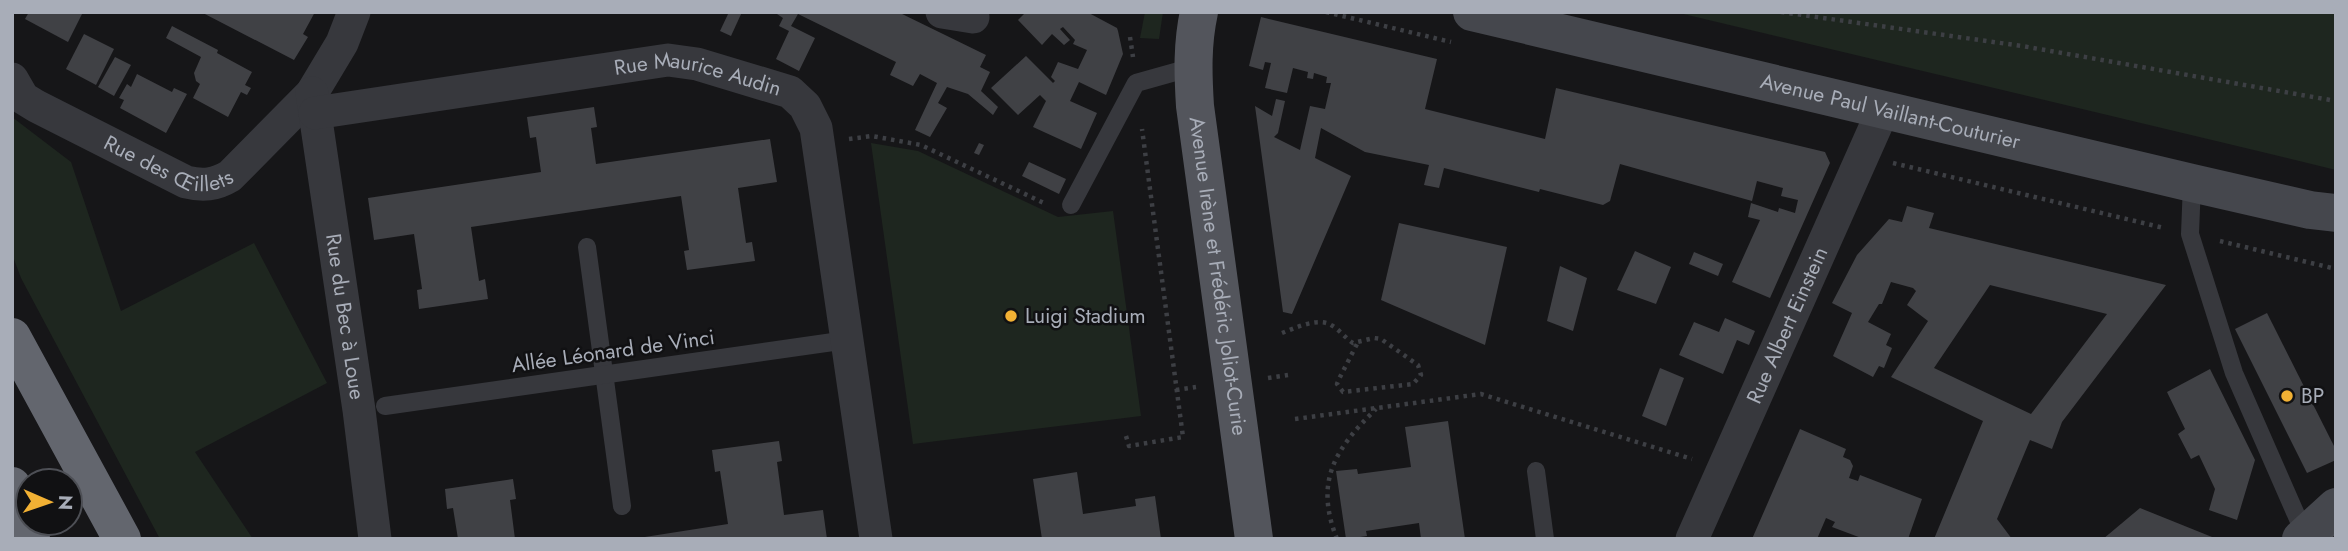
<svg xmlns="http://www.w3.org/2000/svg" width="2348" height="551" viewBox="0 0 2348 551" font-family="Jost,sans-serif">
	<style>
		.green { fill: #1e261f }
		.building { fill: #404145; fill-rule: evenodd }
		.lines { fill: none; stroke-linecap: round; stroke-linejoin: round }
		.path { stroke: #3d3f44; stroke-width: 4.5; stroke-dasharray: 3.5 5; stroke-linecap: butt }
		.service { stroke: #37383d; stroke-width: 18 }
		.minor { stroke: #37383d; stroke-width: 33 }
		.secondary { stroke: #45474d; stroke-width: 38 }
		.primary { stroke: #53555c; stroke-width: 38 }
		.motorway { stroke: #63666e; stroke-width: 38 }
		.tram { stroke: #4a4c52; stroke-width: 2 }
		.poi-dot { fill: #f2b134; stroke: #111113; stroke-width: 2.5 }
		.labels { text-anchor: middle; stroke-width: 5; stroke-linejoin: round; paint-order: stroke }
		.street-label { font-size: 21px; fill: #a8adb8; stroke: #111113 }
		.poi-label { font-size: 21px; fill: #a8adb8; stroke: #111113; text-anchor: start }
	</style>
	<rect width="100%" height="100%" fill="#161618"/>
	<!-- green -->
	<g class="green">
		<polygon points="1145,12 1163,12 1159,39 1140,38"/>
		<polygon points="1675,12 2336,12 2336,170 2258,151"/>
		<polygon points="12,117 71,162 121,311 254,243 327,383 195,452 253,539 160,539 21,278 12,254"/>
		<polygon points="871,143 918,151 1058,217 1113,211 1141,416 913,444"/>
	</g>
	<!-- building -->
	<g class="building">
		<polygon points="29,12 83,12 68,42 25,19"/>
		<polygon points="201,12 315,12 303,34 308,37 294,60"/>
		<polygon points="729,12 742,12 731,36 720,31"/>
		<polygon points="774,12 898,12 986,55 980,67 990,72 981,91 998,107 993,115 968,94 947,87 938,103 947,108 930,137 915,130 937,83 920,74 913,86 890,75 896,62 798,14 791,26 815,38 799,71 776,59 789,31 779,26 783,18"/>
		<polygon points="1026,12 1087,12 1117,28 1118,31 1123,54 1106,95 1079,82 1070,101 1097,113 1081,149 1033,127 1046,101 1040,95 1018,115 991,88 1026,56 1053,83 1055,81 1051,77 1058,62 1078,69 1087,50 1073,44 1075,40 1063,27 1060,29 1070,40 1064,45 1052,34 1042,45 1018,20"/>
		<polygon points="1261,17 1437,59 1425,109 1545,139 1556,88 1825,152 1830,163 1770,298 1732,282 1760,220 1748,217 1751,203 1778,212 1779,208 1795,213 1798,200 1781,196 1783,188 1757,181 1752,201 1620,164 1610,201 1603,205 1540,189 1539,192 1444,168 1439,188 1424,185 1429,165 1365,152 1321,128 1315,158 1351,176 1292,314 1283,312 1255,106 1272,116 1276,99 1285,101 1278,133 1274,137 1300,150 1310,106 1325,109 1331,83 1326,83 1327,77 1314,73 1313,79 1307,78 1308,72 1293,68 1287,93 1265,88 1271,63 1265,62 1263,70 1249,66"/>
		<polygon points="172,26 218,50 217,53 252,72 245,85 251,88 247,95 241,92 228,117 193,98 200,84 196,81 194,73 201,57 166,38"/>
		<polygon points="84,34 114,49 96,85 66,69"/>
		<polygon points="115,57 131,65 114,96 98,87"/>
		<polygon points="137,74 172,92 174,88 187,94 166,133 120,108 124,100 119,98 127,84 131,87"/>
		<polygon points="594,107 597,127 591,128 596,164 770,139 777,182 738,188 746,243 752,242 755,261 687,270 684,251 689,250 681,196 471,227 479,281 485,279 488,299 419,309 417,290 422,289 414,234 374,240 368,198 541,172 536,137 530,138 527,117"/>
		<polygon points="979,143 984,145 979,155 974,153"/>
		<polygon points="1029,162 1066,179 1059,194 1022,176"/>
		<path d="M1907,206L1934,213L1929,228L2166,285L2062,422L2052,449L2030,440L1997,519L2012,539H1934L1983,421L1891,377L1928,321L1907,305L1916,291L1913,288L1891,282L1882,304H1879L1868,322L1891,334L1886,345L1892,348L1884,368L1879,366L1873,377L1833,356L1852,313L1832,303L1857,255L1889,219L1902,222ZM1990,285L2107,314L2031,414L1934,368Z"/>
		<polygon points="1399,223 1507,247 1485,345 1381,300"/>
		<polygon points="1635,251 1671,267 1656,304 1617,290"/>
		<polygon points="1694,252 1723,264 1718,276 1689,264"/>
		<polygon points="1560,266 1587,278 1573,331 1547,321"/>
		<polygon points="2267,313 2336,450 2336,460 2307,473 2235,329"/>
		<polygon points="1725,318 1755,331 1749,345 1737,340 1723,374 1679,355 1694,322 1719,332"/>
		<polygon points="1660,368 1684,378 1666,426 1642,416"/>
		<polygon points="2210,369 2255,460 2237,520 2209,510 2215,489 2199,455 2191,459 2178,434 2185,429 2167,392"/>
		<polygon points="1448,421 1465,539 1421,539 1419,523 1366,531 1367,536 1346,539 1336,471 1357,469 1358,474 1411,467 1405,427"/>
		<polygon points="1800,429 1846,449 1843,457 1850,460 1853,466 1849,478 1858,481 1860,475 1922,499 1908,539 1864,539 1832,527 1835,522 1826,518 1817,539 1752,539"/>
		<polygon points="779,441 782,461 777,462 784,515 823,510 827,539 632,539 728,524 720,471 715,472 712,450"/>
		<polygon points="1077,472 1083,514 1136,506 1135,499 1155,496 1161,539 1042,539 1033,479"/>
		<polygon points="513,479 516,499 510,500 515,539 458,539 453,508 447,509 445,489"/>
		<polygon points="2140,508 2217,539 2103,539"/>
	</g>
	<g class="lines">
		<!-- path -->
		<g class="path">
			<polyline points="1326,12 1451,42"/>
			<polyline points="1781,12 2022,46 2336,101"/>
			<polyline points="1130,37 1133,57"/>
			<polyline points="849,139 872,136 921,145 1046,204"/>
			<polyline points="1893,163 2164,228"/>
			<polyline points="2220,241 2336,269"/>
			<path d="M1282,333C1295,328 1318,317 1331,325C1339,329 1345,338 1353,343L1374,338L1381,339L1418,365L1421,375L1413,384L1343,392L1337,384L1339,379L1357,344"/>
			<polyline points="1268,378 1288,375"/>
			<polyline points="1176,390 1196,387"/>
			<polyline points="1295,419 1481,394 1692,459"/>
			<polyline points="1126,436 1129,446 1183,437 1142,129"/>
			<path d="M1337,539C1314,481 1335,449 1376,409"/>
		</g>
		<!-- service -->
		<g class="service">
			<polyline points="2192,183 2190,234 2234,373 2305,535"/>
			<polyline points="1071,205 1136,83 1193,67"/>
			<polyline points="587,247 622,506"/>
			<polyline points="385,406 847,340"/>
			<polyline points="1536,471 1545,539"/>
		</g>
		<!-- minor -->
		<g class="minor">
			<polyline points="942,12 973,17"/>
			<path id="s1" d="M12,79L23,98L36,106L186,182C203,186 215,185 230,176L312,93L342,43L354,12"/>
			<path id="s2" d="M312,93L359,410L375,539"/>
			<path id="s3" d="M315,113L668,60L697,64L790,92L805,106L816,128L876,539"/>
			<path id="s4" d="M1692,539L1883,110"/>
		</g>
		<!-- secondary -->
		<g class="secondary">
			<path id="s5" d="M1472,12L2192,183L2310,210L2336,213"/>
			<polyline points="2301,539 2336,507"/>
		</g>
		<!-- primary -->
		<path class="primary" id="s6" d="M1199,12C1192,44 1193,74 1195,106L1254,539"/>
		<!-- motorway -->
		<g class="motorway">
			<polyline points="12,337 122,539"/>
			<polyline points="12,486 31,539"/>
		</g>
		<!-- tram -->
		<polyline class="tram" points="2329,539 2336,533"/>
	</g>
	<!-- markers -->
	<g class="poi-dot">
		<circle cx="1011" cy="316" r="7"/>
		<circle cx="2287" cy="396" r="7"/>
	</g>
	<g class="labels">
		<!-- street labels -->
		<g class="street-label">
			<text dy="7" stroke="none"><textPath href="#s3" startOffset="388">Rue Maurice Audin</textPath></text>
			<text dy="7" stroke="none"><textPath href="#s5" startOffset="430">Avenue Paul Vaillant-Couturier</textPath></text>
			<text dy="7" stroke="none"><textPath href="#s1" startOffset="184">Rue des Œillets</textPath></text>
			<text dy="7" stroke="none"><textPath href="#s6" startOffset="266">Avenue Irène et Frédéric Joliot-Curie</textPath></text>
			<text dy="7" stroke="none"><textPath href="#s2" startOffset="226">Rue du Bec à Loue</textPath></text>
			<text dy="7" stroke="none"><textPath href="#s4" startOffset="234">Rue Albert Einstein</textPath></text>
			<text transform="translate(613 351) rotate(-8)" y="7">Allée Léonard de Vinci</text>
		</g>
		<!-- poi labels -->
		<g class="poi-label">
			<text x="1025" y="323">Luigi Stadium</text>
			<text x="2301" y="403">BP</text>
		</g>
	</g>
	<!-- border -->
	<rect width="2348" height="551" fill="none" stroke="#a8adb8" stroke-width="28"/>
	<!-- north arrow -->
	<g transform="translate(49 502) rotate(92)"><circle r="33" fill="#111113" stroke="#4d4f55" stroke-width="2"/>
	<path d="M0-5L12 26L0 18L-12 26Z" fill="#f2b134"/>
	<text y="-10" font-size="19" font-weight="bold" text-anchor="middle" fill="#a8adb8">N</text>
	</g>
</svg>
